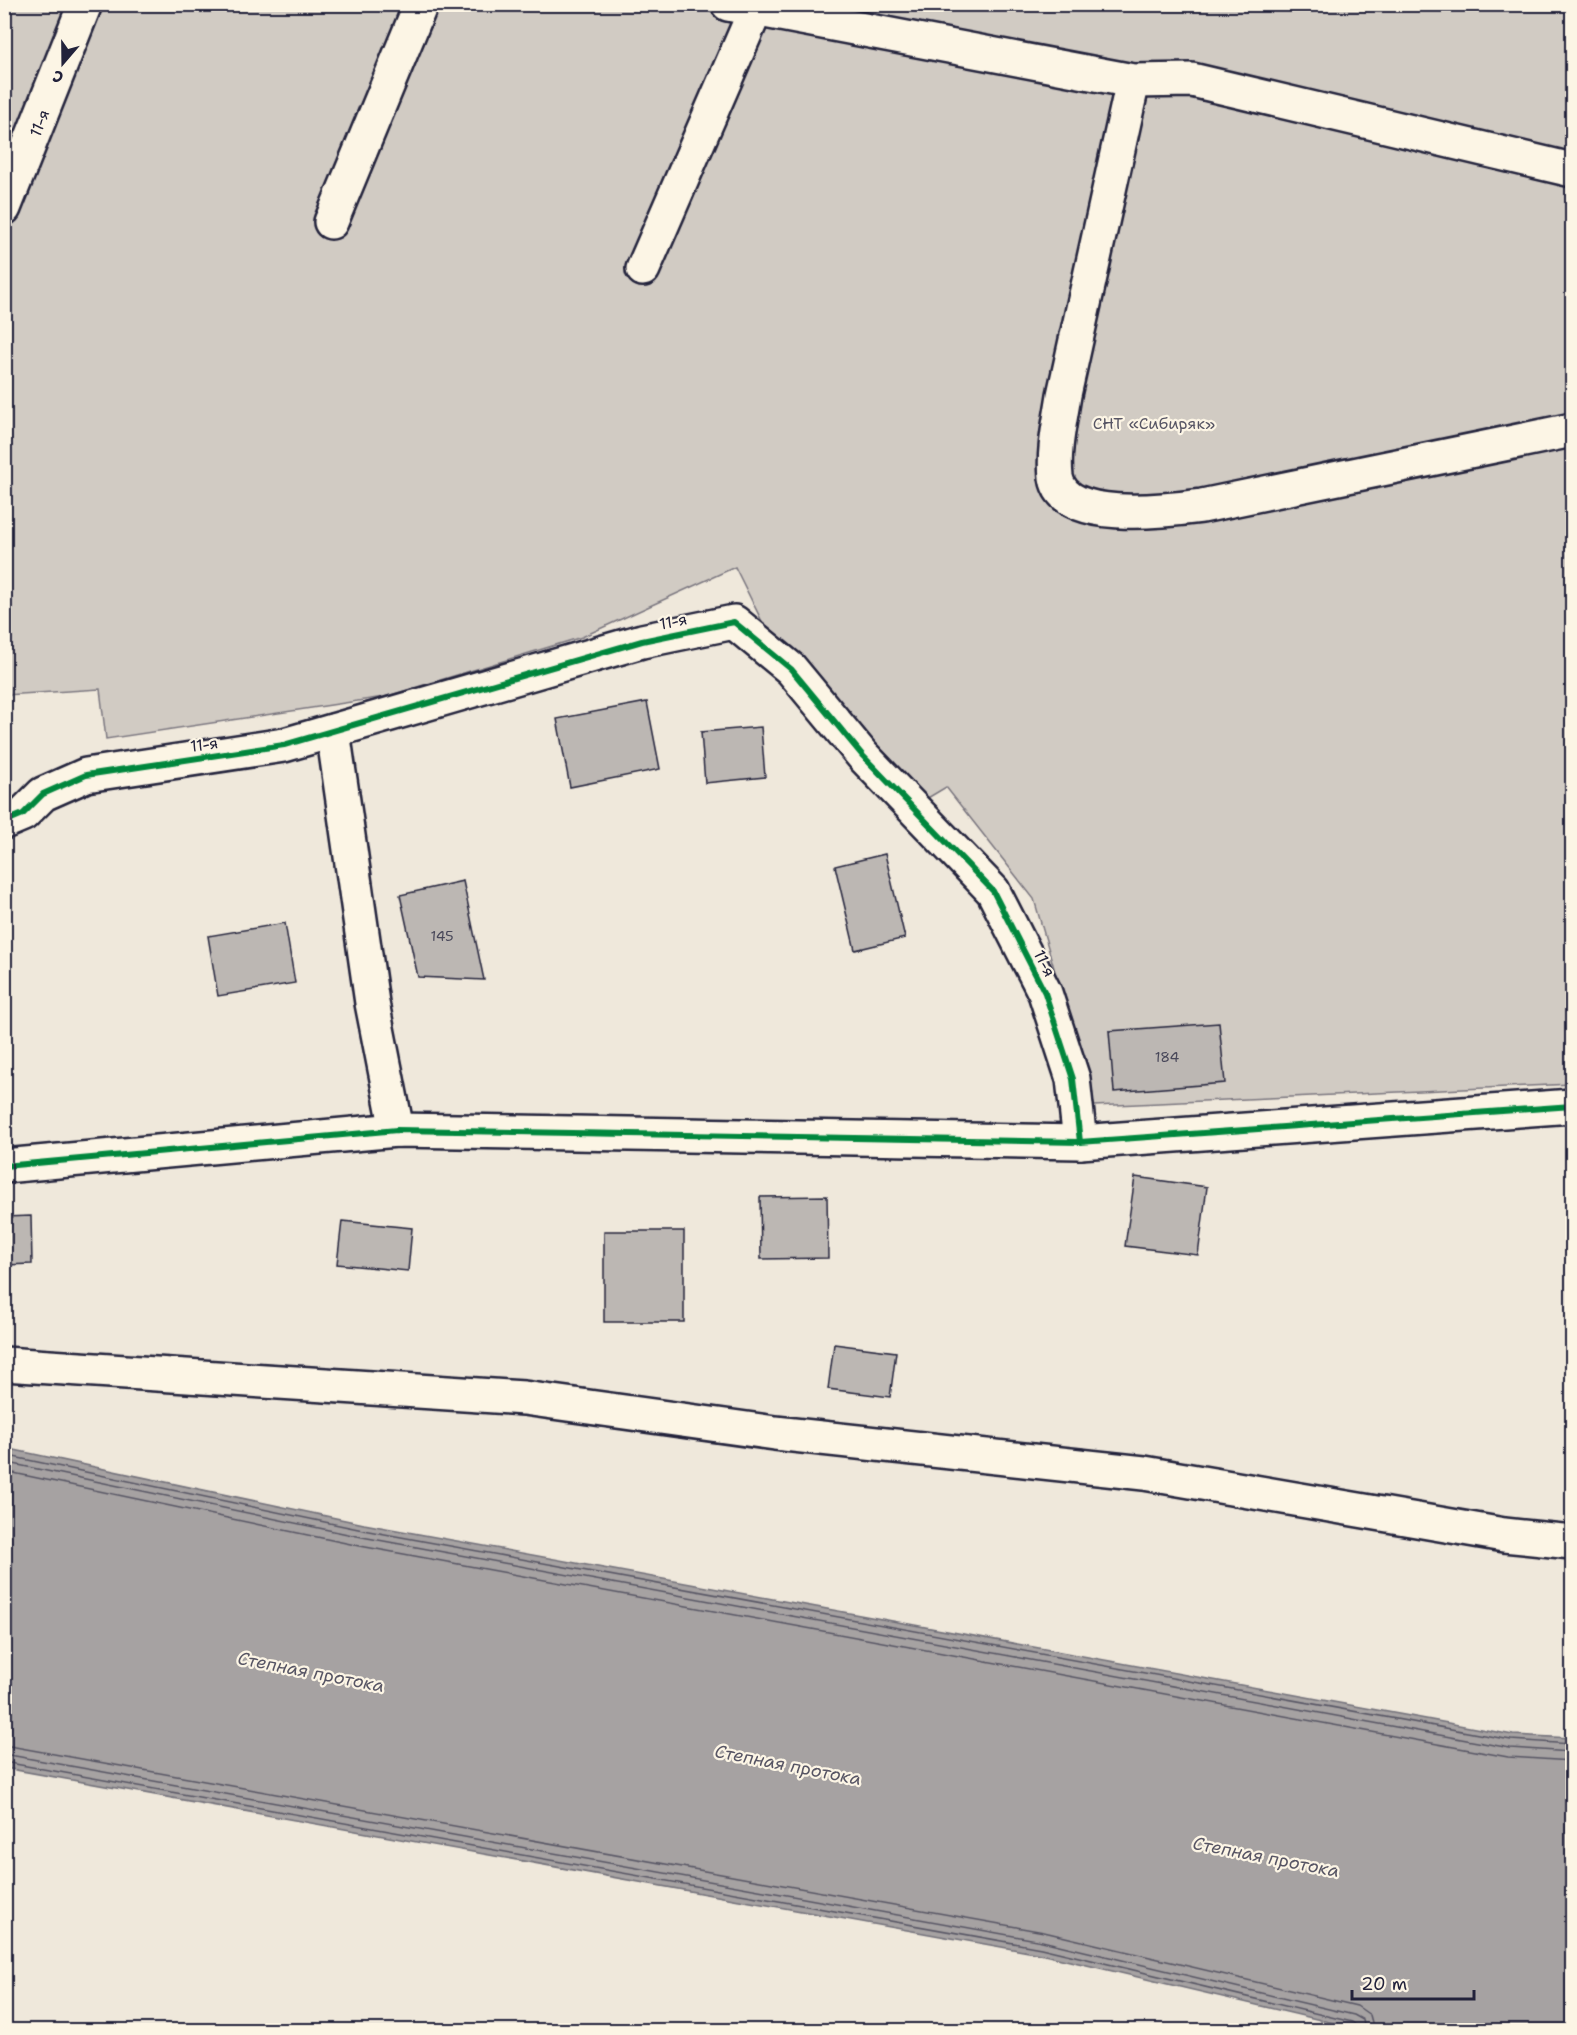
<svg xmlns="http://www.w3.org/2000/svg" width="1577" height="2035" viewBox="0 0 1577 2035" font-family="'Shantell Sans',sans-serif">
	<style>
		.green { fill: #d1cbc3; stroke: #7a767f; stroke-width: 1.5 }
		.water { fill: #a6a2a2; stroke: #716f79; stroke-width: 1.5 }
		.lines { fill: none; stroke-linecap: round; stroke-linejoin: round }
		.shore { stroke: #575564; stroke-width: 1.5 }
		.building { fill: #bcb7b3; stroke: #22223b; stroke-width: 1.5 }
		.minor-casing { stroke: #22223b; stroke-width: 38 }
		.minor { stroke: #fcf5e5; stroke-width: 33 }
		.cycleway-casing { stroke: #fcf5e5; stroke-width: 10 }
		.cycleway { stroke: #00873e; stroke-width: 6 }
		.labels { text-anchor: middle; stroke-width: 4.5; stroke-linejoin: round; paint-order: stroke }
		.number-label { font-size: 14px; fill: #484759 }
		.street-label { font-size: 16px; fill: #22223b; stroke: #fcf5e5 }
		.park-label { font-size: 16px; fill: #575564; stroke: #fcf5e5 }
		.water-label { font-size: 18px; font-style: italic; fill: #575564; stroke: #fcf5e5 }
	</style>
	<rect width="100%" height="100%" fill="#efe8db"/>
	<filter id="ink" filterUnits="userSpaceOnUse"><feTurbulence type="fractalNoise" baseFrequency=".0167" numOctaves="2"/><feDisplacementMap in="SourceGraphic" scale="12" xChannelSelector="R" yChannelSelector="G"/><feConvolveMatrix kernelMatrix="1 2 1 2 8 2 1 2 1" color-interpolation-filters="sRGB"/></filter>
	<g filter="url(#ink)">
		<!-- green -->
		<polygon class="green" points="5,5 1572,5 1572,1084 1094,1106 1034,899 946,787 916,805 800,698 735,567 582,637 384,697 106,739 100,689 5,695"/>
		<!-- water -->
		<polygon class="water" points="5,1448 364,1524 1513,1735 1572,1738 1572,2030 1363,2030 1040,1954 5,1768"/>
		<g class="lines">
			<!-- shore -->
			<g class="shore">
				<polyline points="4,1455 363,1530 1511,1740 1572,1744"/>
				<polyline points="4,1462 362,1537 1510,1748 1572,1752"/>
				<polyline points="4,1471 360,1546 1508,1757 1572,1761"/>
				<polyline points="4,1745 1044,1932 1357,2006 1370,2015 1374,2030"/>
				<polyline points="4,1754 1042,1941 1354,2015 1363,2020 1365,2030"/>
				<polyline points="4,1762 1041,1948 1352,2022 1356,2025 1358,2030"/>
			</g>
		</g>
		<!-- building -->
		<g class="building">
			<polygon points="647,702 660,769 570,787 557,719"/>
			<polygon points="761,727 765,777 705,783 701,732"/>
			<polygon points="885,854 905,938 855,950 835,866"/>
			<polygon points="463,881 484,980 418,977 400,895"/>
			<polygon points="285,923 295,983 218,996 208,936"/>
			<polygon points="1219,1023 1225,1083 1114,1092 1109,1031"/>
			<polygon points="1135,1177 1207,1187 1198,1255 1125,1246"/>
			<polygon points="827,1196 828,1258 761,1259 760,1197"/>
			<polygon points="31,1216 32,1264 4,1265 4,1217"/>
			<polygon points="342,1221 412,1228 408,1271 337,1264"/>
			<rect x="604" y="1231" width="80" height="91"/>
			<polygon points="834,1344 896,1352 890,1397 828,1389"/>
		</g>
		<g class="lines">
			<defs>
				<g id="minor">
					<polyline points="728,4 1133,81 1192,80 1572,170"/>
					<path d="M1133,81L1064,395C1060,422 1053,450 1056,477C1063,525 1170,510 1202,506L1572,430"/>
					<polyline points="4,208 85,4"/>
					<polyline points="331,222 421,4"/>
					<polyline points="643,269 755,11"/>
					<polyline points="333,731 372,1003 397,1130"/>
					<polyline points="4,822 23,814 43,794 86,775 284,745 642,641 734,622 791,669 863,756 993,891 1045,993 1073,1079 1080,1142"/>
					<polyline points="4,1166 397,1130 1080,1142 1572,1106"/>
					<polyline points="4,1364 524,1398 775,1433 1144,1473 1504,1535 1572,1542"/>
				</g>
			</defs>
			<!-- minor casing -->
			<use href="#minor" class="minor-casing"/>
			<!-- minor -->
			<use href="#minor" class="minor"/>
			<defs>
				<g id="cycleway">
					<polyline points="4,822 23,814 43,794 86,775 284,745 642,641 734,622 791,669 863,756 993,891 1045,993 1073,1079 1080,1142"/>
					<polyline points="4,1166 397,1130 1080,1142 1572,1106"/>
				</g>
			</defs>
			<!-- cycleway casing -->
			<use href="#cycleway" class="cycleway-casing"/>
			<!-- cycleway -->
			<use href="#cycleway" class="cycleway"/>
		</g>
	</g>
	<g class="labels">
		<!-- number labels -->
		<g class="number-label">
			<text x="442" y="941">145</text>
			<text x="1167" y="1062">184</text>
		</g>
		<!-- street labels -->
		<g class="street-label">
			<text transform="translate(39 123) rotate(-69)" y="6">11-я</text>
			<text transform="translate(673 621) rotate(-12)" y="6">11-я</text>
			<text transform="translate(204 744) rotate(-9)" y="6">11-я</text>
			<text transform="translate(1045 963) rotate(63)" y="6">11-я</text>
		</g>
		<!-- park labels -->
		<g class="park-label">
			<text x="1154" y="429">СНТ «Сибиряк»</text>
		</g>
		<!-- water labels -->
		<g class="water-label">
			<text transform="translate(311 1672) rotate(11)" y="6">Степная протока</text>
			<text transform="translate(788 1765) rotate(11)" y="6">Степная протока</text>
			<text transform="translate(1266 1857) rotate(11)" y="6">Степная протока</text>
		</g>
	</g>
	<!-- margin -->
	<rect width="1577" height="2035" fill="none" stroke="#fcf5e5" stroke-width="24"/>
	<rect x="12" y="12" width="1553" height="2011" fill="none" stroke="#22223b" stroke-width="2" filter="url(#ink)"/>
	<!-- north arrow -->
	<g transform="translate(63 63) rotate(200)" stroke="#fcf5e5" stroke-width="4.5" paint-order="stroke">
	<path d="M0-4.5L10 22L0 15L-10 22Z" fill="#22223b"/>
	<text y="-9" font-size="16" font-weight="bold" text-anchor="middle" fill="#22223b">С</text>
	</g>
	<!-- scale -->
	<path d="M1352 1990v9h122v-9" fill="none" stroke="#22223b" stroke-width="3"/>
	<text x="1361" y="1990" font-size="18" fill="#22223b" stroke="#fcf5e5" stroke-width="4.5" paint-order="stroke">20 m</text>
</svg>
